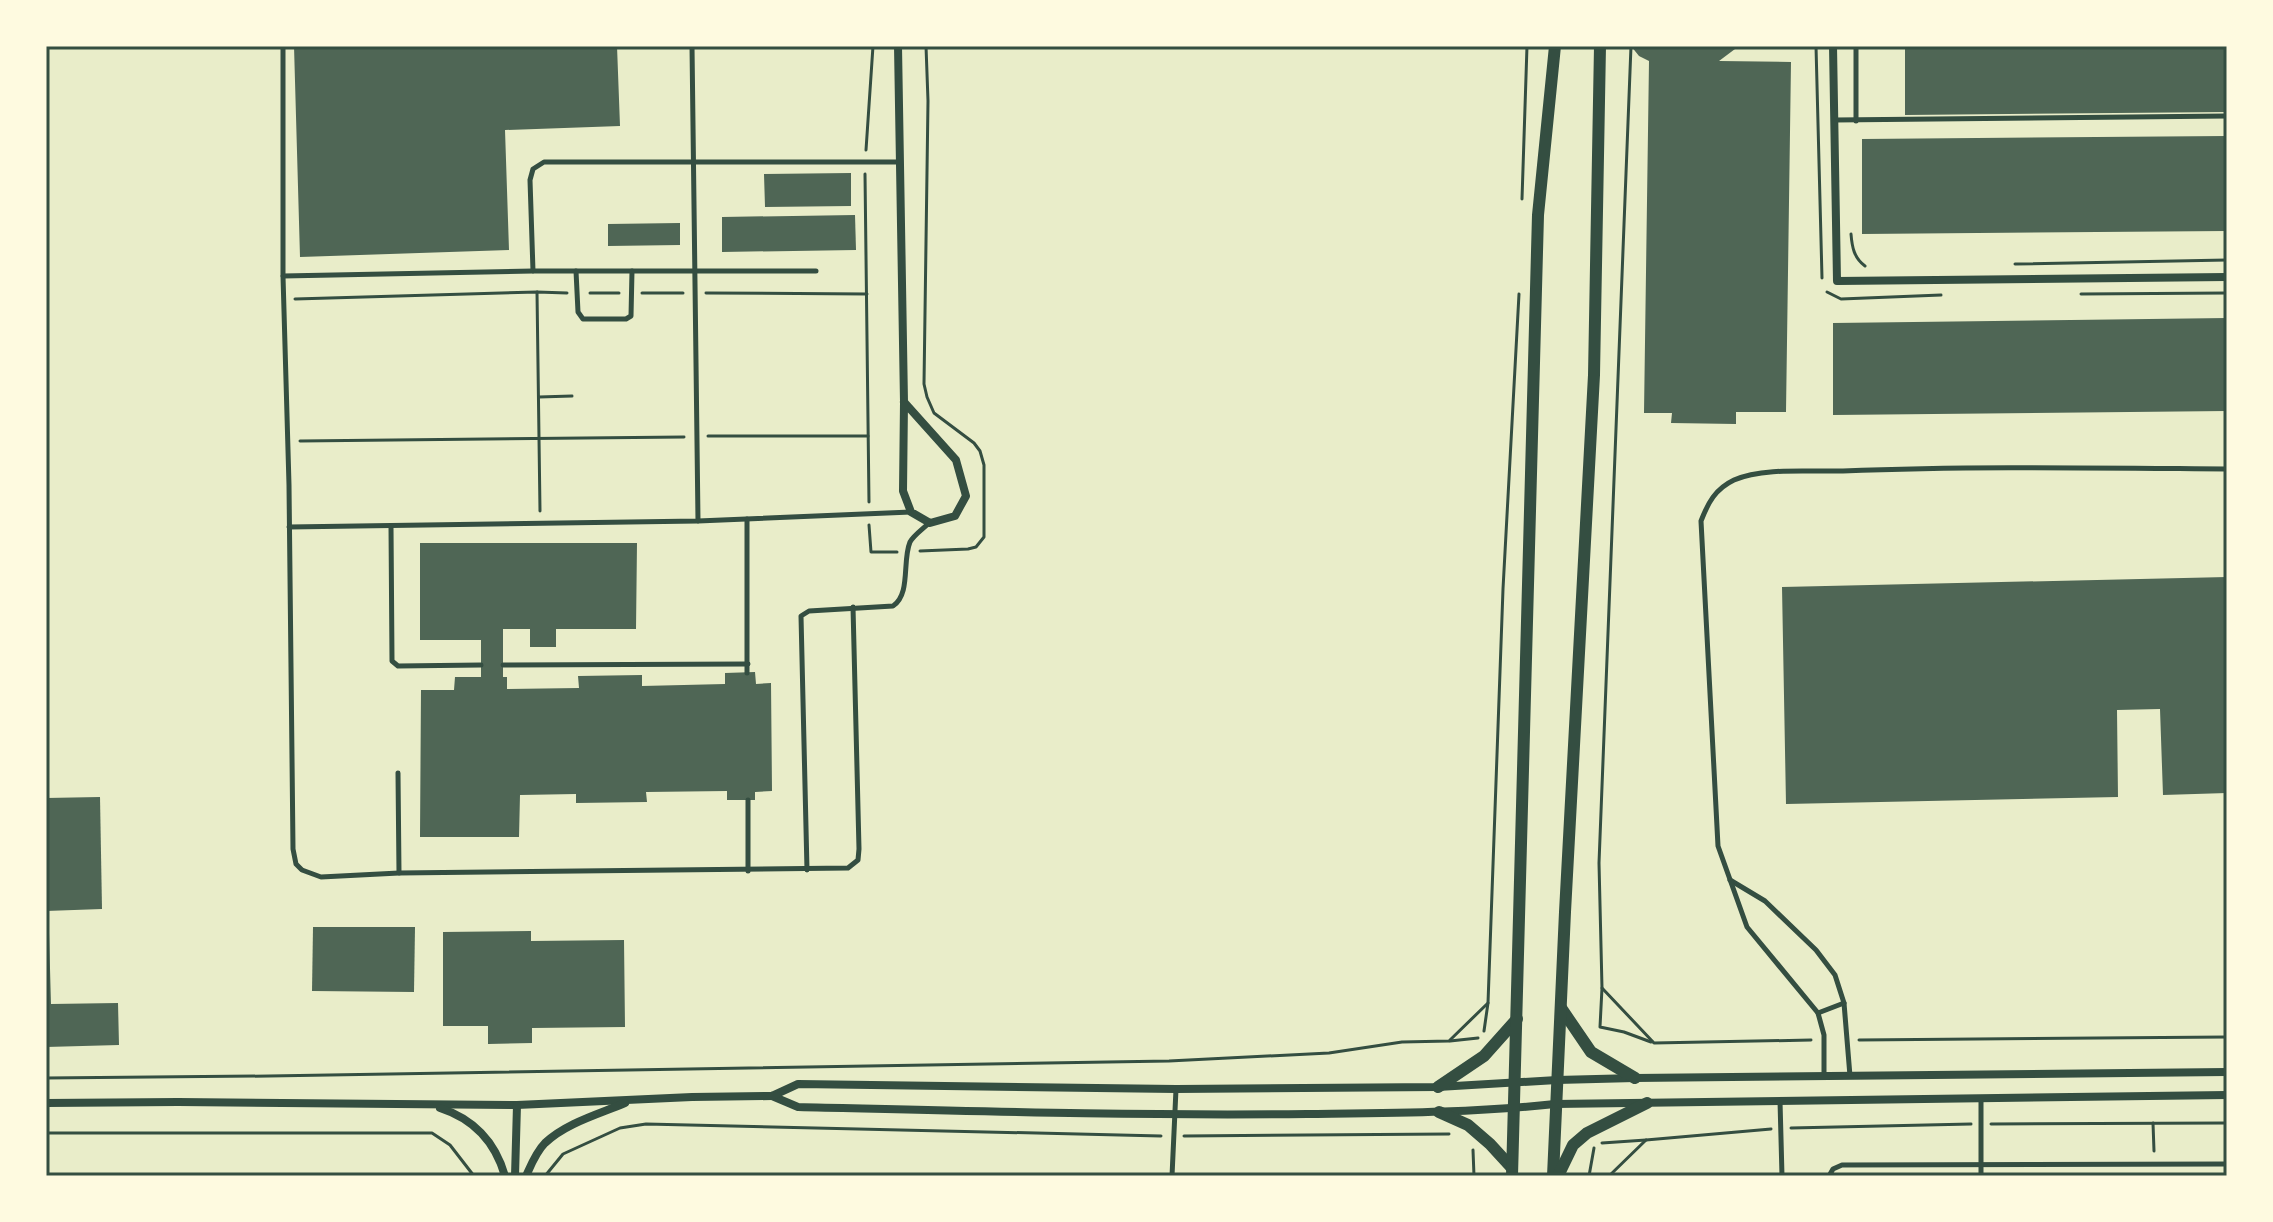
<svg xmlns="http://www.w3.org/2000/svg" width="2273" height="1222" viewBox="0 0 2273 1222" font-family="Barlow,sans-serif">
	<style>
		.building { fill: #4f6655 }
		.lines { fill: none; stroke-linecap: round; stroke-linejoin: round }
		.path { stroke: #344e41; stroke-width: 3 }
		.service { stroke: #344e41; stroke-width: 5 }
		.minor { stroke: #344e41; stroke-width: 8 }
		.tertiary { stroke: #344e41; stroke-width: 12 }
		.neatline { fill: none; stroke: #344e41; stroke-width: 3 }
	</style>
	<rect width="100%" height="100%" fill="#e9edc9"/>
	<!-- building -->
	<g class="building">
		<polygon points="294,46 617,46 620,126 505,130 509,250 300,257"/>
		<polygon points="1631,46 1739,46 1719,61 1791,62 1786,412 1736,412 1736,424 1671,423 1672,413 1644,413 1649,61 1639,56"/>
		<polygon points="1905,46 2227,46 2227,112 1905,115"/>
		<polygon points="2227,136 2227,231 1862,234 1862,139"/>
		<polygon points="851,173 851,206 765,207 764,174"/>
		<polygon points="855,215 856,250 722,252 722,217"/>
		<polygon points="680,223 680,245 608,246 608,224"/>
		<polygon points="2227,318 2227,411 1833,415 1833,323"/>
		<polygon points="420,543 637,543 636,629 556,629 556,647 530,647 530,629 503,629 503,677 507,677 507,689 579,688 578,676 642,675 642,686 725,684 725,673 755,672 756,684 771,683 772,791 755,792 755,800 727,800 727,791 646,792 647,802 576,803 576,794 520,795 519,837 420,837 421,690 454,690 455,677 481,677 481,640 420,640"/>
		<polygon points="2227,577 2227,793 2163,795 2160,709 2117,710 2118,797 1786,804 1782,587"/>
		<polygon points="100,797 102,909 46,911 46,798"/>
		<polygon points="313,927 415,927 414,992 312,991"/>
		<polygon points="531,931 531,941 624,940 625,1027 532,1028 532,1043 488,1044 488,1026 443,1026 443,932"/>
		<polygon points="46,933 49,933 51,1004 118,1003 119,1045 46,1047"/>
	</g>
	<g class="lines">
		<!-- path -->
		<g class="path">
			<polyline points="1631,46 1599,863 1602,988 1654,1043 1811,1040"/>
			<polyline points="1816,46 1822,278"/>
			<polyline points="866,150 873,46"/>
			<polyline points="865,174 869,502"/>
			<polyline points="1522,199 1527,46"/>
			<path d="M1851,234C1852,247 1854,258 1865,266"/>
			<polyline points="2015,264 2227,260"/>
			<polyline points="537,292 540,511"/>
			<polyline points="1827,292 1841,299 1941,295"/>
			<polyline points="590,293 619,293"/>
			<polyline points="642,293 683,293"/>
			<polyline points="706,293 867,294"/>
			<polyline points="2081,294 2227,293"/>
			<polyline points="295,299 537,292 567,293"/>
			<polyline points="539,397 572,396"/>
			<polyline points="708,436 868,436"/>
			<polyline points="300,441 684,437"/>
			<polyline points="869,525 871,552 897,552"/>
			<polyline points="920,551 968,549 976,547 984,537 984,465 980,451 974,443 934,413 927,397 924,384 928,101 926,46"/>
			<polyline points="1602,988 1600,1027 1624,1032 1651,1042"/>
			<polyline points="1484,1031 1488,1003"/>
			<polyline points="1859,1040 2227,1037"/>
			<polyline points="1450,1041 1478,1038"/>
			<polyline points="46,1078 269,1076 1169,1061 1329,1053 1402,1042 1449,1041 1488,1003 1503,589 1519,294"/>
			<polyline points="2153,1123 2154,1151"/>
			<polyline points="1991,1124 2227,1123"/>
			<polyline points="1791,1128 1971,1124"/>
			<polyline points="46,1133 432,1133 450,1145 474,1176"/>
			<polyline points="1184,1136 1449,1134"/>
			<polyline points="1602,1143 1646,1140"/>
			<polyline points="1473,1150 1474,1176"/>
			<polyline points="545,1176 563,1154 620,1128 646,1124 1161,1136"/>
			<polyline points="1589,1176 1594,1148"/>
			<polyline points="1609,1176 1646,1140 1771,1129"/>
		</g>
		<!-- service -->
		<g class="service">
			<polyline points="283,46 283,276 289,485 293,849 296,864 302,870 321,877 399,873 848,868 858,860 859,849 853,607"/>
			<polyline points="692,46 698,521"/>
			<polyline points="1856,46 1856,121"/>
			<polyline points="1835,120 2227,116"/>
			<polyline points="533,271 530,180 533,169 544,162 900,162"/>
			<polyline points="576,271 578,312 583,319 626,319 631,316 632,271"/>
			<polyline points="283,276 533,271 816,271"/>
			<polyline points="747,519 747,673"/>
			<polyline points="391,526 392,661 398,666 481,665"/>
			<polyline points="289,527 698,521 911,512"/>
			<polyline points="503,665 748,664"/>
			<polyline points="398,773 399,873"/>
			<polyline points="748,800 748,871"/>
			<path d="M807,870L801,616L809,611L893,606C911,594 902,561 910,542C914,535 923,529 929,523"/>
			<polyline points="1730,880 1765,901 1816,950 1835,975 1844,1003 1850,1076"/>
			<polyline points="1818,1013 1844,1003"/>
			<path d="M1824,1075V1035L1818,1013L1747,927L1718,846L1701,521C1708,503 1715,489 1734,480C1763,467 1811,472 1843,471C1971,466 2099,468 2227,469"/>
			<polyline points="1780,1101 1782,1176"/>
			<polyline points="1172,1176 1176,1089"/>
			<polyline points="1829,1176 1833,1169 1842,1165 2227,1164"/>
			<polyline points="1981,1176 1981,1098"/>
		</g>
		<!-- minor -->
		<g class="minor">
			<polyline points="898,46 904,402 903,491 911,512 930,523 955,516 966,496 956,460 904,402"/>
			<polyline points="1833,46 1837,281 2227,277"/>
			<path d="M772,1096L798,1107C968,1111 1137,1116 1307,1114C1390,1113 1472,1113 1555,1104L2227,1095"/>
			<polyline points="46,1103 178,1102 517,1105 692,1097 772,1096 798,1084 1176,1089 1438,1087 1557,1080 1635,1078 2227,1072"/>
			<path d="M440,1108C474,1119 495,1141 505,1176"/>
			<polyline points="515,1176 517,1105"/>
			<path d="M526,1176C531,1165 536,1152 545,1143C566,1123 599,1114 625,1103"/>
		</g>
		<!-- tertiary -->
		<g class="tertiary">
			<polyline points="1561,1008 1591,1052 1635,1078"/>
			<polyline points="1438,1087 1484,1056 1517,1019"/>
			<polyline points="1439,1112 1468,1125 1490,1144 1512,1168"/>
			<polyline points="1512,1176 1538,215 1555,46"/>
			<polyline points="1553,1176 1565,912 1594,375 1600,46"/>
			<polyline points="1558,1176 1573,1145 1587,1133 1647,1103"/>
		</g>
	</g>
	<!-- border -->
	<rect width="2273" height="1222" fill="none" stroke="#fefae0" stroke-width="96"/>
	<rect x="48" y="48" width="2177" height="1126" class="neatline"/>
</svg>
